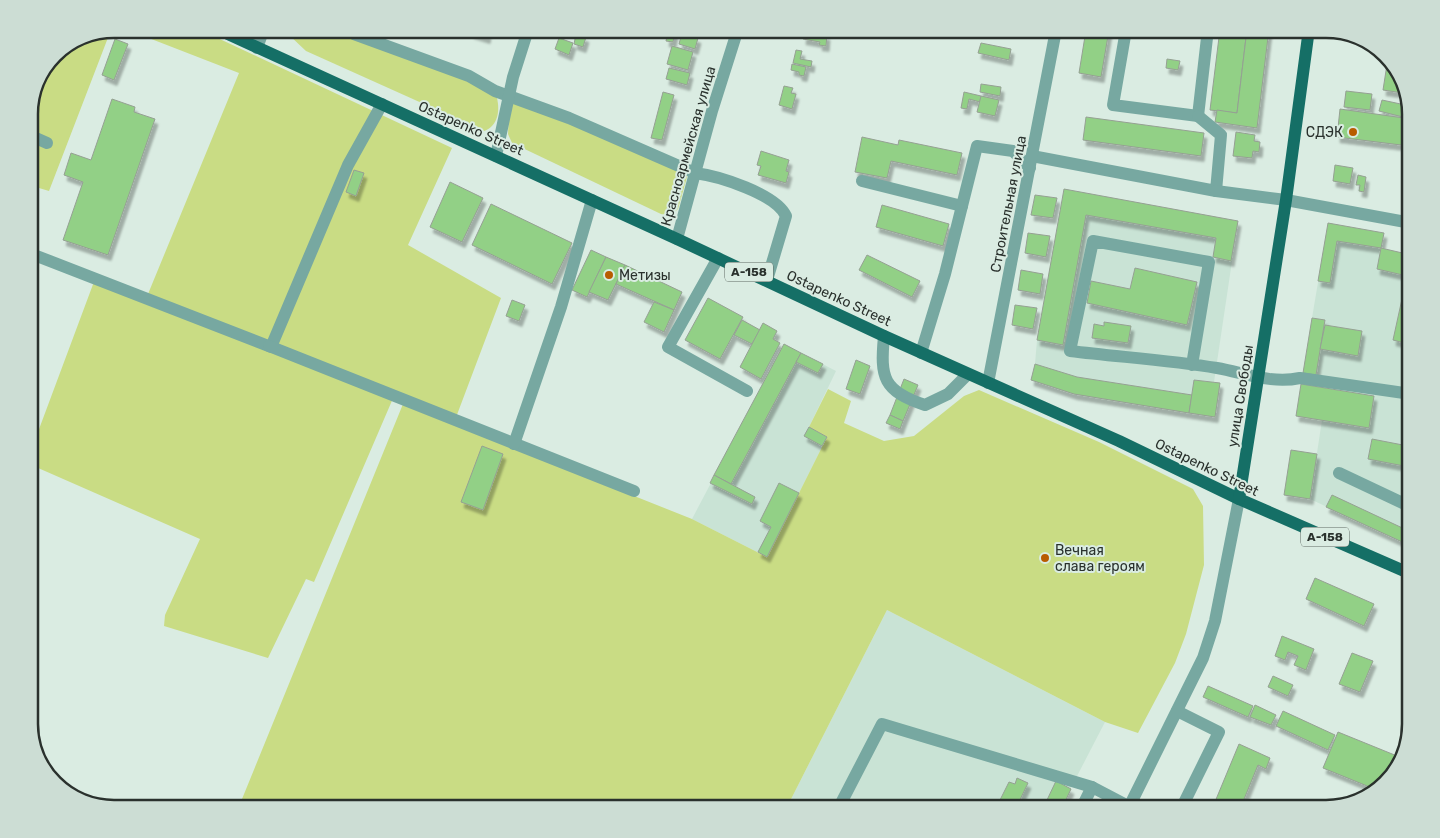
<svg xmlns="http://www.w3.org/2000/svg" width="1440" height="838" viewBox="0 0 1440 838" font-family="Rubik,sans-serif">
	<style>
		.built { fill: #c9e3d5 }
		.green { fill: #c9dc84 }
		.building { fill: #92d086; stroke: #95a093; filter: url(#shadow) }
		.lines { fill: none; stroke-linecap: round; stroke-linejoin: round }
		.minor { stroke: #77a8a1; stroke-width: 12 }
		.major { stroke: #156f66; stroke-width: 12 }
		.poi-dot { fill: #b85c00; stroke: #daece2; stroke-width: 2 }
		.labels { text-anchor: middle; stroke-width: 4; stroke-linejoin: round; paint-order: stroke }
		.shield { fill: #daece2; stroke: #5f6963; stroke-width: 1 }
		.shield-label { font-size: 12px; font-weight: bold; fill: #2a312d }
		.street-label { font-size: 14px; fill: #2a312d; stroke: #daece2 }
		.poi-label { font-size: 14px; fill: #2a312d; stroke: #daece2; text-anchor: start }
		.rim { fill: none; stroke: #2a312d; stroke-width: 2.5 }
	</style>
	<defs>
		<filter id="shadow"><feDropShadow dx="3" dy="5.5" stdDeviation="1" flood-color="#0004"/></filter>
	</defs>
	<rect width="100%" height="100%" fill="#daece2"/>
	<!-- built -->
	<g class="built">
		<polygon points="57,51 46,80 42,79 54,53"/>
		<polygon points="1064,189 1238,221 1214,382 1194,380 1192,395 1077,377 1035,364 1037,340"/>
		<polygon points="1328,223 1384,233 1377,269 1407,276 1393,340 1411,344 1411,546 1310,499 1322,420 1369,428 1374,396 1301,384 1316,375 1320,349 1358,355 1362,331 1325,325 1325,320 1312,318"/>
		<polygon points="784,344 836,371 809,427 827,437 767,557 692,519"/>
		<polygon points="887,610 1105,722 1060,809 786,809"/>
	</g>
	<!-- green -->
	<g class="green">
		<polygon points="209,34 452,148 408,245 501,298 455,420 394,396 314,582 306,579 268,658 164,626 165,615 200,539 29,464 29,456 95,279 148,294 239,73 141,35"/>
		<path d="M288,34H354L469,76L497,98C500,111 498,126 484,131L306,51Z"/>
		<polygon points="82,35 109,35 49,191 29,185 29,109 42,79 46,80 57,51"/>
		<polygon points="510,95 689,170 678,209 670,216 661,214 512,143 508,134"/>
		<polygon points="828,389 851,401 844,423 884,441 914,436 964,396 979,390 1099,442 1193,489 1203,506 1204,565 1186,634 1175,663 1138,733 1105,722 887,610 786,809 265,809 242,799 403,404 692,519 767,557 827,437 809,427"/>
	</g>
	<!-- building -->
	<g class="building">
		<polygon points="1220,29 1247,29 1237,113 1210,110"/>
		<polygon points="1247,29 1269,29 1257,128 1215,122 1217,110 1237,113"/>
		<polygon points="1086,30 1109,30 1101,77 1079,73"/>
		<polygon points="668,32 675,32 673,42 666,41"/>
		<polygon points="804,32 827,35 826,46 819,45 820,42 803,39"/>
		<polygon points="471,33 488,33 487,38"/>
		<polygon points="682,33 698,38 695,49 679,44"/>
		<polygon points="576,34 586,37 583,47 574,44"/>
		<polygon points="559,38 573,43 569,55 555,49"/>
		<polygon points="115,39 128,44 114,80 102,75"/>
		<polygon points="981,43 1011,49 1009,60 978,53"/>
		<polygon points="672,46 693,52 688,70 667,64"/>
		<polygon points="796,50 802,51 800,59 812,61 811,67 793,63"/>
		<polygon points="1388,58 1397,67 1404,88 1403,93 1383,90"/>
		<polygon points="1167,59 1180,61 1178,70 1166,68"/>
		<polygon points="792,64 806,67 804,76 799,75 799,72 791,70"/>
		<polygon points="669,68 690,73 687,85 666,79"/>
		<polygon points="981,84 1001,87 1000,96 980,92"/>
		<polygon points="784,86 793,88 791,93 796,94 792,109 779,105"/>
		<polygon points="1346,91 1372,94 1370,110 1344,107"/>
		<polygon points="663,92 674,95 662,140 651,138"/>
		<polygon points="964,92 981,96 980,102 969,99 967,109 961,108"/>
		<polygon points="981,96 999,100 995,116 977,112"/>
		<polygon points="112,99 135,107 134,112 155,119 108,255 63,240 83,182 64,175 71,153 91,160"/>
		<polygon points="1382,100 1410,106 1411,119 1379,111"/>
		<polygon points="1340,109 1411,119 1409,146 1337,137"/>
		<polygon points="1086,117 1204,133 1201,156 1083,140"/>
		<polygon points="1236,132 1255,135 1254,141 1260,142 1259,152 1253,151 1252,158 1233,156"/>
		<polygon points="862,137 898,145 899,140 962,153 957,175 891,161 887,178 855,172"/>
		<polygon points="761,151 789,160 786,171 789,172 786,183 758,175 761,166 757,165"/>
		<polygon points="1335,165 1353,168 1350,184 1333,181"/>
		<polygon points="354,170 364,173 356,196 346,192"/>
		<polygon points="1358,175 1366,177 1364,192 1359,191 1360,185 1356,185"/>
		<polygon points="450,182 483,198 462,242 430,227"/>
		<polygon points="1064,189 1238,221 1231,261 1213,257 1216,238 1086,215 1063,345 1037,340"/>
		<polygon points="1035,195 1057,198 1053,218 1031,215"/>
		<polygon points="491,204 572,243 552,284 472,245"/>
		<polygon points="882,205 949,224 943,246 876,227"/>
		<polygon points="1328,223 1384,233 1381,248 1337,241 1330,283 1318,281"/>
		<polygon points="1028,233 1050,236 1046,257 1025,253"/>
		<polygon points="1381,248 1411,255 1411,331 1408,344 1393,340 1407,276 1377,269"/>
		<polygon points="591,250 606,257 587,297 572,290"/>
		<polygon points="867,255 920,281 912,297 859,270"/>
		<polygon points="606,257 625,265 608,300 589,292"/>
		<polygon points="625,265 682,292 674,310 616,284"/>
		<polygon points="1135,268 1197,282 1187,325 1087,303 1091,281 1130,289"/>
		<polygon points="1021,270 1043,274 1040,294 1018,290"/>
		<polygon points="708,298 743,317 720,359 685,340"/>
		<polygon points="512,300 525,305 519,321 506,316"/>
		<polygon points="654,302 674,310 664,332 644,322"/>
		<polygon points="1015,305 1037,308 1033,329 1012,325"/>
		<polygon points="1312,318 1325,320 1316,375 1303,373"/>
		<polygon points="742,320 760,330 752,344 734,335"/>
		<polygon points="1104,322 1131,326 1128,343 1092,338 1094,324 1104,326"/>
		<polygon points="763,323 777,331 773,339 780,343 761,379 740,367"/>
		<polygon points="1325,325 1362,331 1358,356 1320,349"/>
		<polygon points="784,344 801,353 731,484 714,475"/>
		<polygon points="801,353 823,364 818,373 796,362"/>
		<polygon points="856,360 870,366 860,394 846,389"/>
		<polygon points="1035,364 1077,377 1192,395 1189,413 1074,394 1031,380"/>
		<polygon points="904,379 918,385 903,421 890,415"/>
		<polygon points="1194,380 1220,383 1215,417 1189,413"/>
		<polygon points="1301,384 1374,396 1369,428 1296,416"/>
		<polygon points="890,415 903,421 900,429 886,423"/>
		<polygon points="809,427 827,437 822,446 804,436"/>
		<polygon points="1372,439 1408,446 1404,466 1368,459"/>
		<polygon points="482,446 503,454 483,510 461,502"/>
		<polygon points="1291,450 1317,454 1310,499 1284,495"/>
		<polygon points="714,475 755,497 752,504 710,483"/>
		<polygon points="779,483 799,493 767,557 758,552 771,527 760,521"/>
		<polygon points="1332,495 1411,532 1411,546 1326,507"/>
		<polygon points="1315,578 1374,604 1364,626 1306,599"/>
		<polygon points="1282,636 1314,649 1306,670 1294,665 1298,656 1288,652 1285,660 1275,656"/>
		<polygon points="1352,653 1373,661 1360,692 1339,684"/>
		<polygon points="1273,676 1293,685 1288,696 1268,687"/>
		<polygon points="1208,686 1253,706 1248,717 1203,697"/>
		<polygon points="1255,705 1276,715 1271,725 1250,717"/>
		<polygon points="1283,711 1335,735 1328,750 1276,726"/>
		<polygon points="1338,732 1402,758 1400,766 1377,790 1323,768"/>
		<polygon points="1239,744 1270,758 1266,769 1258,765 1240,809 1212,809"/>
		<polygon points="1017,778 1028,783 1016,808 1000,800 1009,782 1015,784"/>
		<polygon points="1056,781 1071,789 1062,808 1047,800"/>
	</g>
	<g class="lines">
		<!-- minor -->
		<g class="minor">
			<polyline points="1126,30 1113,105 1198,116 1208,29"/>
			<path d="M354,34L469,76L495,91L569,118L695,173C719,176 776,194 786,216L767,280"/>
			<polyline points="257,48 262,34"/>
			<polyline points="29,135 47,143"/>
			<polyline points="496,156 513,77 527,33"/>
			<polyline points="1032,156 1216,191 1221,135 1198,116"/>
			<polyline points="862,181 962,206"/>
			<polyline points="1216,191 1286,200 1411,223"/>
			<polyline points="677,239 712,111 737,32"/>
			<polyline points="29,253 271,347 348,165 382,104"/>
			<polyline points="718,258 668,347 747,391"/>
			<path d="M884,336C880,378 883,391 925,405L948,394L968,374"/>
			<polyline points="269,346 634,491"/>
			<polyline points="921,353 945,274 977,146 1013,151 1030,168"/>
			<path d="M1192,365L1209,262L1093,241L1070,351C1119,357 1169,360 1217,368C1245,373 1271,384 1300,378L1411,394"/>
			<polyline points="988,383 1056,30"/>
			<polyline points="514,444 561,307 592,200"/>
			<polyline points="1339,473 1411,507"/>
			<polyline points="1177,711 1219,732 1181,809"/>
			<polyline points="838,809 882,724 1092,787"/>
			<polyline points="1081,809 1092,787 1134,809"/>
			<polyline points="1128,809 1203,658 1215,621 1239,499"/>
		</g>
		<!-- major -->
		<g class="major">
			<polyline points="228,34 677,239 884,336 1119,441 1239,499 1411,574"/>
			<polyline points="1239,499 1286,200 1309,29"/>
		</g>
	</g>
	<!-- markers -->
	<g class="poi-dot">
		<circle cx="1353" cy="132" r="5"/>
		<circle cx="609" cy="275" r="5"/>
		<circle cx="1045" cy="558" r="5"/>
	</g>
	<g class="labels">
		<!-- shield labels -->
		<g class="shield">
			<rect x="725" y="262.5" width="48" height="19" rx="4"/>
			<rect x="1301" y="527.5" width="48" height="19" rx="4"/>
		</g>
		<g class="shield-label">
			<text x="749" y="276">А-158</text>
			<text x="1325" y="541">А-158</text>
		</g>
		<!-- street labels -->
		<g class="street-label">
			<text transform="translate(471 128) rotate(24)" y="5">Ostapenko Street</text>
			<text transform="translate(688 146) rotate(-74)" y="5">Красноармейская улица</text>
			<text transform="translate(1008 204) rotate(-79)" y="5">Строительная улица</text>
			<text transform="translate(839 298) rotate(25)" y="5">Ostapenko Street</text>
			<text transform="translate(1240 396) rotate(-81)" y="5">улица Свободы</text>
			<text transform="translate(1207 467) rotate(26)" y="5">Ostapenko Street</text>
		</g>
		<!-- poi labels -->
		<g class="poi-label">
			<text x="1343" y="137" text-anchor="end">СДЭК</text>
			<text x="619" y="280">Метизы</text>
			<text x="1055" y="555">Вечная<tspan x="1055" dy="16">слава героям</tspan></text>
		</g>
	</g>
	<!-- crop -->
	<path d="M0 0H1440V838H0ZM114 38H1326A76 76 0 0 1 1402 114V724A76 76 0 0 1 1326 800H114A76 76 0 0 1 38 724V114A76 76 0 0 1 114 38Z" fill="#ccddd4" fill-rule="evenodd"/>
	<path class="rim" d="M114 38H1326A76 76 0 0 1 1402 114V724A76 76 0 0 1 1326 800H114A76 76 0 0 1 38 724V114A76 76 0 0 1 114 38Z"/>
</svg>
